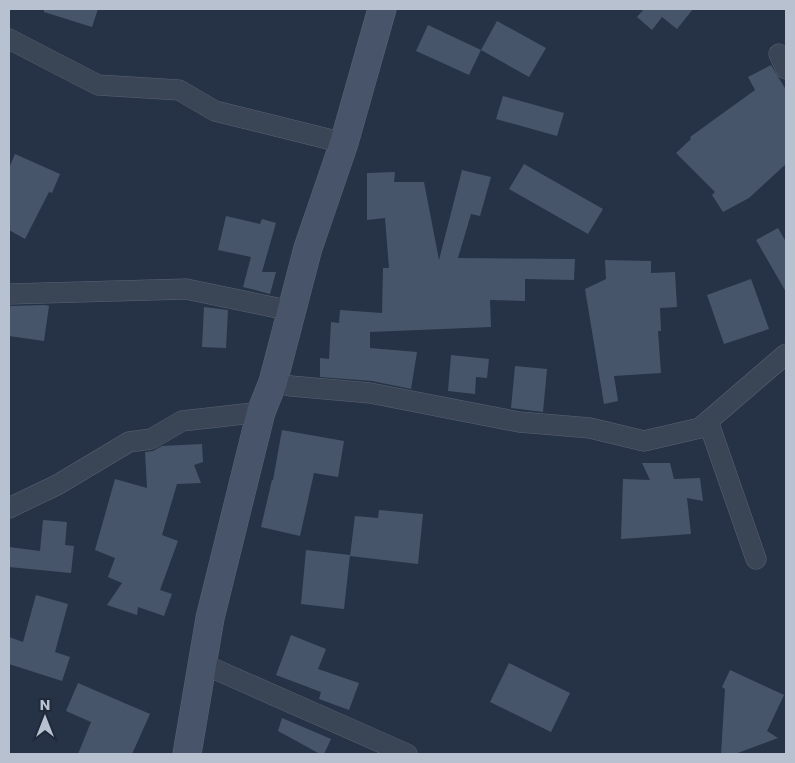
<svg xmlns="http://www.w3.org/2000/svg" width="795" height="763" viewBox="0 0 795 763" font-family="Poppins,sans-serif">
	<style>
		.building { fill: #47556b }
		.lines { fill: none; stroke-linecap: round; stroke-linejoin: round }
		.street-casing { stroke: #596373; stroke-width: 21 }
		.secondary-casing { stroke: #596373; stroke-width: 29 }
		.street { stroke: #3a4556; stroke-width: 20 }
		.secondary { stroke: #485469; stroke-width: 28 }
	</style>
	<rect width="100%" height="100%" fill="#263346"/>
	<!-- building -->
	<g class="building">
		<polygon points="44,9 98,9 92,27 44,12"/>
		<polygon points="644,9 693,9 677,29 662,17 652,30 637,17"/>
		<polygon points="497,21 546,48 529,77 481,50"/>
		<polygon points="428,25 481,50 469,75 416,51"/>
		<polygon points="771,65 786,90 786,164 749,198 723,212 712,195 715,192 676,153 691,139 690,137 755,90 748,77"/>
		<polygon points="503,96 564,113 557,136 496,119"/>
		<polygon points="15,154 60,174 52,193 49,192 25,239 9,230 9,168"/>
		<polygon points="524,164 603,209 588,234 509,189"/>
		<polygon points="462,170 491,177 480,216 471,214 458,258 575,259 574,280 525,279 525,301 490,300 491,327 370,332 370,348 417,352 411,389 372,381 320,377 320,358 329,359 331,322 339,323 340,310 382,313 383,268 389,268 385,218 367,220 367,173 395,172 394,182 424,182 439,260"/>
		<polygon points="226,216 260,224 262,219 276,223 262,272 276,272 270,294 243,287 251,257 218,250"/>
		<polygon points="778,228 786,242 786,292 756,240"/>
		<polygon points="605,260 651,261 651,273 675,272 677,307 660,308 661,331 658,331 661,373 614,376 618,401 604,404 585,289 606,279"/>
		<polygon points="751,279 769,329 724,344 707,295"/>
		<polygon points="45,305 49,306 44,341 9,336 9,306"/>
		<polygon points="204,307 228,310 226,348 202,347"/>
		<polygon points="451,355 489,359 487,378 476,377 475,394 448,391"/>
		<polygon points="515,366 547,369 543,412 511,408"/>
		<polygon points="282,430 344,441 338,477 314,473 300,536 261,527 272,480 273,480"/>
		<polygon points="202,444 203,462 194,465 201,483 177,484 162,535 178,541 160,590 172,594 164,616 138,607 137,615 107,605 122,583 108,577 115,558 95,550 115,479 147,488 145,452 153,451 162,446"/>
		<polygon points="642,463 670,463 674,479 700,478 703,501 687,498 691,534 621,539 623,479 650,480"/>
		<polygon points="379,510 423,514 418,564 350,556 355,516 378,518"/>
		<polygon points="43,520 67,522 65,545 74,546 71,573 9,567 9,547 40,551"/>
		<polygon points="306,550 350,555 344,609 301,604"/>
		<polygon points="36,595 68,604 55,652 70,657 62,681 9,664 9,637 23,642"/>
		<polygon points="291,635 326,649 318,669 359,683 349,710 319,699 321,692 276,675"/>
		<polygon points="509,663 570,693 551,732 490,702"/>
		<polygon points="730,670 784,695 767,731 778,738 735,754 721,754 725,689 722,687"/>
		<polygon points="78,683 150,714 132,754 78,754 91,722 66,711"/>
		<polygon points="282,718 331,739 324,754 320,754 278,731"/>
	</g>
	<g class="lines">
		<defs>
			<g id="street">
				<polyline points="9,39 98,85 179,90 215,111 344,143"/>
				<polyline points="779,54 786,69"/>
				<polyline points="9,294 186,289 292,311"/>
				<polyline points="273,382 291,386 370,393 519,422 590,428 644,441 700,428 786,354"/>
				<polyline points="708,421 756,559"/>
				<polyline points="9,508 57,485 129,442 151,439 182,421 261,412"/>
				<polyline points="203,664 407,754"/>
			</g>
			<polyline id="secondary" points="187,754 210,618 261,412 273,382 308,248 344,143 382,9"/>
		</defs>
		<!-- street casing -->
		<use href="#street" class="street-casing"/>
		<!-- secondary casing -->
		<use href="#secondary" class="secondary-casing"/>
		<!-- street -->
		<use href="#street" class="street"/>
		<!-- secondary -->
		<use href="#secondary" class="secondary"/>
	</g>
	<!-- border -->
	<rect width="795" height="763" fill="none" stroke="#b8c1cf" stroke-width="20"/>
	<!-- north arrow -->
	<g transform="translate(45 718)" stroke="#1f2a3b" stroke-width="4" paint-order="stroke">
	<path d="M0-4L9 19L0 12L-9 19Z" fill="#b8c1cf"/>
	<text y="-8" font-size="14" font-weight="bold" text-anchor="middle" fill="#b8c1cf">N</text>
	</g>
</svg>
